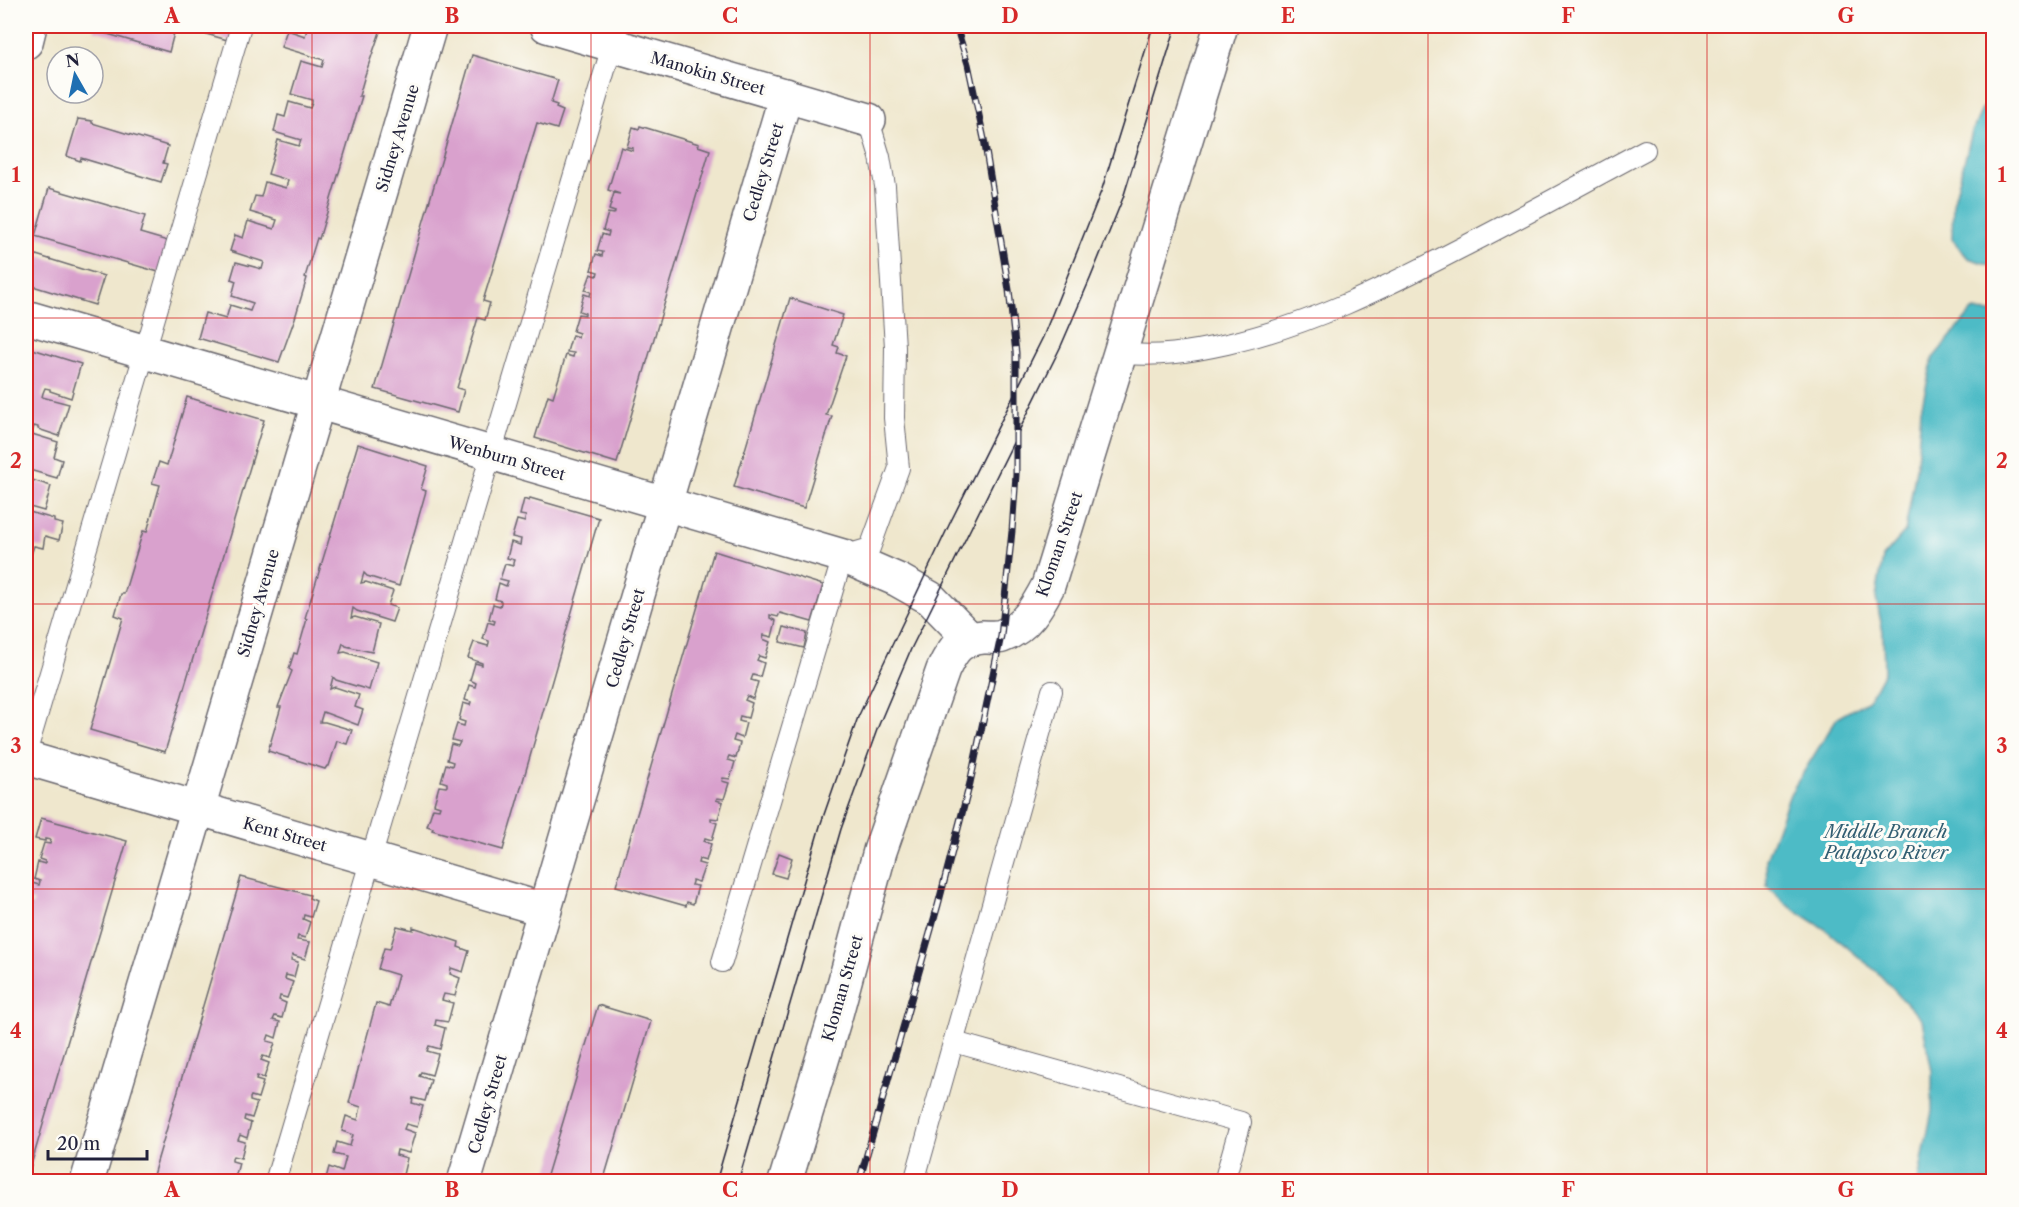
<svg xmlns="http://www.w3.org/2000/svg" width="2019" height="1207" viewBox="0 0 2019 1207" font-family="'Libre Caslon Text',serif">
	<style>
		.water { fill: #4dbbc6; stroke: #386e80; stroke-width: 1.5 }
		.building { fill: #d9a1cd }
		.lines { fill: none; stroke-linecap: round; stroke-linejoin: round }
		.service-casing { stroke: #6a676e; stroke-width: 22 }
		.minor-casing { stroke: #6a676e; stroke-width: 36 }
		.secondary-casing { stroke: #6a676e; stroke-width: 36 }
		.service { stroke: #fff; stroke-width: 20 }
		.minor { stroke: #fff; stroke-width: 33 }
		.secondary { stroke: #fff; stroke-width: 33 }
		.tram { stroke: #22223b; stroke-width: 1.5 }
		.rail-casing { stroke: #22223b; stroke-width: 7 }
		.rail { stroke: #fdfcf7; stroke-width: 4.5; stroke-dasharray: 14; stroke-linecap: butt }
		.grid { fill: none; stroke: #d62828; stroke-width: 1.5; stroke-opacity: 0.55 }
		.labels { text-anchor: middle; stroke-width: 6; stroke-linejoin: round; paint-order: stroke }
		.street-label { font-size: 16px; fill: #22223b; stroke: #fdfcf7 }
		.water-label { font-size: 18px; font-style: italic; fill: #335f73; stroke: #fdfcf7 }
		.neatline { fill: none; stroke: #d62828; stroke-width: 2 }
		.grid-label { font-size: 20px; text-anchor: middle; font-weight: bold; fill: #d62828 }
	</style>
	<rect width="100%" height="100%" fill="#fdfcf7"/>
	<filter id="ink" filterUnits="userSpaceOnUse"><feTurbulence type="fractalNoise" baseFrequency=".0167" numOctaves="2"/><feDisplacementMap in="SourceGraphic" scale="12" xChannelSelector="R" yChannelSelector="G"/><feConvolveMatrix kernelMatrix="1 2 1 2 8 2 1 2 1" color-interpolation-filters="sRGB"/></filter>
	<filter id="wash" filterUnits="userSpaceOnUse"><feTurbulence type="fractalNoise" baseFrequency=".008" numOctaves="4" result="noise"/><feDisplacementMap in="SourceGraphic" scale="24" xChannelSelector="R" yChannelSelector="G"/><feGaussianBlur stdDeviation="1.35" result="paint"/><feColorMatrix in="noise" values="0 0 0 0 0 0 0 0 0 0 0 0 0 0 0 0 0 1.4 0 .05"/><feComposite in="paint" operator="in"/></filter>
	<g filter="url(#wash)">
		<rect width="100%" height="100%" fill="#efe7cd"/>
		<!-- water -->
		<g class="water">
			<polygon points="1993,100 1993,266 1968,258 1952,239 1953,204 1972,132 1982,109"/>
			<polygon points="1972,311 1994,312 1993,1181 1918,1181 1932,1111 1932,1071 1922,1020 1877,972 1825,929 1787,905 1767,886 1766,859 1790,794 1837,718 1869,700 1884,672 1883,632 1876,598 1883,557 1905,532 1917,463 1921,409 1933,358"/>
		</g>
		<g id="blocks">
			<!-- building -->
			<g class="building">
				<polygon points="96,26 162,26 175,29 169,52 94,30"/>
				<polygon points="178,26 235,26 231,41"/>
				<polygon points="308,26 369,26 381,29 365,75 359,96 362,96 319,239 317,238 305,277 307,278 295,318 279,362 198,338 205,313 226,319 230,305 250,311 253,303 232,296 236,281 231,279 236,262 262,269 264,262 230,251 235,235 243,238 248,221 274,229 277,220 250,212 255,196 261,197 265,182 286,188 288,180 268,174 278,140 299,146 301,140 274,132 278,115 285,117 289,102 310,108 312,103 312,100 291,94 301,61 322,67 324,60 281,47 287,30 305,36"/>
				<polygon points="472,55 558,80 551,103 557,105 556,108 563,111 557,129 537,123 483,301 490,303 485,320 478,318 457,388 464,390 458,412 375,389"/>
				<polygon points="78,119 92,121 92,123 168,146 163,163 167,164 161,182 81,158 80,161 67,156"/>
				<polygon points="640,126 699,144 698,146 710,150 617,463 535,438 548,395 553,397 566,355 573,357 574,353 567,352 572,335 578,337 579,333 573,331 578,314 585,315 585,313 579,311 584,294 590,296 591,292 585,290 591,274 597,276 598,272 591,270 596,254 602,256 603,252 597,251 602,234 608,236 609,232 603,230 608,213 614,214 615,212 609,210 614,193 620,194 608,190 621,147 633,151 633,148 627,147 633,127 639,129"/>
				<polygon points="49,188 145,216 140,233 171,242 162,273 35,236"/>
				<polygon points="33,254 104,276 95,305 26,284"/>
				<polygon points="790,298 843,315 833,345 839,347 837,353 846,356 826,415 832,416 804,508 734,487"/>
				<polygon points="26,347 81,364 71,398 50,391 50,389 45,388 43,393 42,397 69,404 59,436 38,429 38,427 34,426 32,434 58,442 54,457 62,460 57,478 26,469"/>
				<polygon points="187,397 264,420 165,752 90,730 123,618 115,615 121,594 124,594 143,531 147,532 160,485 152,483 159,462 167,465"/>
				<polygon points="358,444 428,466 421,489 426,491 399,586 367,576 364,573 361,583 366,582 393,591 388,605 397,608 392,622 357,611 353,608 351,618 355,617 379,624 372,652 346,646 343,643 340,653 345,652 377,662 369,690 336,680 333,677 330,689 335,687 359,695 355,707 363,710 358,725 323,712 320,722 325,722 352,730 347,744 337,741 329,766 327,766 325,769 268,751 281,707 278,707 292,671 289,669 294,653 297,654 307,619 305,618"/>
				<polygon points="26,478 51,486 44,511 26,506"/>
				<polygon points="530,498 599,518 503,850 432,830 433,828 427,826 433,808 439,809 440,806 434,804 439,786 446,787 447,786 447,783 441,781 446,764 452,766 453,762 447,760 451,744 458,746 460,742 452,740 457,724 464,726 465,722 459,720 463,703 470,705 471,702 465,700 469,685 475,687 476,683 470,680 475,663 482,665 482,663 468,658 474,642 488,646 489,643 489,641 483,639 488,622 494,624 495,621 489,619 493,604 500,606 501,603 501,601 495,599 499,583 506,586 508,581 500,579 505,564 513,566 513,563 514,560 507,558 511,542 520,545 521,539 512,537 517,520 525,522 525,519 526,516 520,515 524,499 529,501"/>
				<polygon points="26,511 54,519 54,522 63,524 59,540 45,536 43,548 34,546 31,555 26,554"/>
				<polygon points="714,551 823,585 812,622 780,613 778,617 770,615 770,618 776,621 772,637 764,635 763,639 770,642 765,658 759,656 757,660 764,663 760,677 753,675 751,680 758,682 753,699 747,696 745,700 752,703 748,718 740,716 739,721 746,723 742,738 735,735 733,741 740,743 736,758 729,756 728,758 728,760 735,762 730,779 723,778 722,781 729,783 724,799 717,798 716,800 723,802 718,819 711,818 711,821 717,823 712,840 705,838 704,841 711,844 706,861 699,859 698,863 705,865 699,882 692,880 692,882 691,885 698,886 693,904 687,902 686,906 616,886"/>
				<polygon points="784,627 807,633 804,648 780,642"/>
				<polygon points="41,818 127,841 26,1182 26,925 28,921 26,921 26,904 32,906 34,901 27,900 32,883 39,885 40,881 34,879 38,862 45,864 45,861 39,859 44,843 50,844 51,840 45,839 45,841 35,839"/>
				<polygon points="779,853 792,858 786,878 772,874"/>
				<polygon points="241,877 310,895 309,898 316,901 311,917 304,915 303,919 310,922 305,938 298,936 297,940 310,942 305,959 292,955 291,960 298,962 294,977 286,975 285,979 293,982 287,998 280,996 279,1000 286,1003 282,1018 275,1016 273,1020 280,1022 276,1038 269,1035 267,1041 275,1043 270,1058 263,1056 261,1060 269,1063 264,1078 257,1076 256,1080 263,1082 258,1098 251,1096 250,1098 250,1101 257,1103 252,1118 245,1116 244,1120 251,1123 247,1138 240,1135 238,1140 245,1142 241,1158 233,1156 232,1158 232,1161 239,1163 235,1178 227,1176 226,1182 151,1182"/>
				<polygon points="397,926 413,930 413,927 459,942 458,947 469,951 463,972 451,968 450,974 460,978 455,996 444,994 442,1000 453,1003 448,1022 436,1020 435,1025 445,1028 440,1049 429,1046 427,1051 438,1054 432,1075 421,1072 419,1076 431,1080 425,1101 413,1098 412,1103 423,1106 417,1127 406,1124 404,1129 415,1133 409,1153 397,1150 396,1155 407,1158 402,1179 390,1176 388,1182 325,1182 329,1167 342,1172 346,1157 334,1154 337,1142 350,1146 353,1135 342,1131 346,1116 358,1120 360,1111 361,1107 349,1103 376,1003 389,1007 398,975 378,969 384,948 390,949"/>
				<polygon points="598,1005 651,1021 635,1074 603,1182 545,1182"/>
			</g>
		</g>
	</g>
	<g filter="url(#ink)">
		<use href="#blocks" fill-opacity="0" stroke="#6a676e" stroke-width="1.5"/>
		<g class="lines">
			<defs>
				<g id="service">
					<path d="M1119,353C1156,358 1191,352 1227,344C1310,325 1384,288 1459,249C1522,217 1583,183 1645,150"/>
					<polyline points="26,754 241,26"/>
					<polyline points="722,962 843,556 870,548 899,468 894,418 895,347 885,186 880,157 869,120"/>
					<polyline points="954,1042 1241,1122 1224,1182"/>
					<polyline points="275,1182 618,26"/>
					<polyline points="914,1182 1052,691"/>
				</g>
				<g id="minor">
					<polyline points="547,26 869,120"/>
					<polyline points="26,317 843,556 898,580 930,598 969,638"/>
					<polyline points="26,758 545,910"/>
					<polyline points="87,1182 430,26"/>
					<polyline points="464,1182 786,95"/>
					<path d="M785,1182L836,1014L880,851L943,670C953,649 959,639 983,637C989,637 996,638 1002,636C1026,627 1037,607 1048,586L1221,26"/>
				</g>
				<polyline id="secondary" points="26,42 30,26"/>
			</defs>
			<!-- service casing -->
			<use href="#service" class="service-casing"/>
			<!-- minor casing -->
			<use href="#minor" class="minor-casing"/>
			<!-- secondary casing -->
			<use href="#secondary" class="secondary-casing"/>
			<!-- service -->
			<use href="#service" class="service"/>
			<!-- minor -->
			<use href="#minor" class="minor"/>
			<!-- secondary -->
			<use href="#secondary" class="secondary"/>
			<!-- tram -->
			<g class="tram">
				<polyline points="716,1182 820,826 858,717 950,523 1043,337 1102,189 1153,26"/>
				<polyline points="738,1182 841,829 878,727 911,649 1061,346 1090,279 1123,198 1176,26"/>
			</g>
			<defs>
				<polyline id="rail" points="859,1182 938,905 970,783 1001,636 1012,531 1016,475 1016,353 1009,290 984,139 968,64 956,26"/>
			</defs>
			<!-- rail casing -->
			<use href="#rail" class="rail-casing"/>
			<!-- rail -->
			<use href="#rail" class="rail"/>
		</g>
	</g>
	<!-- grid -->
	<path class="grid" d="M312,26V1182M591,26V1182M870,26V1182M1149,26V1182M1428,26V1182M1707,26V1182M26,318H1994M26,604H1994M26,889H1994"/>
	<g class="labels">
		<!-- street labels -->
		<g class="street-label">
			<text transform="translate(708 73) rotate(16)" y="6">Manokin Street</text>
			<text transform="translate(397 138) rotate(-73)" y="6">Sidney Avenue</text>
			<text transform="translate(763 172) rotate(-73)" y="6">Cedley Street</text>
			<text transform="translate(507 458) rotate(16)" y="6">Wenburn Street</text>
			<text transform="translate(1059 544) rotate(-71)" y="6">Kloman Street</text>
			<text transform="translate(258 603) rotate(-74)" y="6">Sidney Avenue</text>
			<text transform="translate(625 638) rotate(-74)" y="6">Cedley Street</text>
			<text transform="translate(285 834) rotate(16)" y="6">Kent Street</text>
			<text transform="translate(842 988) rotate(-74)" y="6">Kloman Street</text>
			<text transform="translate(487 1104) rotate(-74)" y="6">Cedley Street</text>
		</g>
		<!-- water labels -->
		<g class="water-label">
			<text x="1886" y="838">Middle Branch<tspan x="1886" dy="21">Patapsco River</tspan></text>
		</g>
	</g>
	<!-- margin -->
	<rect width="2019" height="1207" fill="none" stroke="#fdfcf7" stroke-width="66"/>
	<!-- north arrow -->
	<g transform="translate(75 75) rotate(351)"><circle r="28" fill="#fdfcf7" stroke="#a5a5ac" stroke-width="1.5"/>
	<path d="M0-4.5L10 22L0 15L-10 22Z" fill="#1f6fb2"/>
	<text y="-9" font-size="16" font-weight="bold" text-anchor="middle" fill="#22223b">N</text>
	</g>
	<!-- scale -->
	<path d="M48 1150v9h99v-9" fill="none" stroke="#22223b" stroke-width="3"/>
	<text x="57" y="1150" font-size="18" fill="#22223b" stroke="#fdfcf7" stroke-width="4.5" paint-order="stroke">20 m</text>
	<rect x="33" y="33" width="1953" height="1141" class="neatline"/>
	<g class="grid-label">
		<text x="172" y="23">A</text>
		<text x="452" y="23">B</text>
		<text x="730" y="23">C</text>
		<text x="1010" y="23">D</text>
		<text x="1288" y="23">E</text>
		<text x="1568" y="23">F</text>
		<text x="1846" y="23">G</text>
		<text x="16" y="182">1</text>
		<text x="2002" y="182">1</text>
		<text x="16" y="468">2</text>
		<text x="2002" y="468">2</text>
		<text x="16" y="753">3</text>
		<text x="2002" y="753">3</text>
		<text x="16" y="1038">4</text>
		<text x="2002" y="1038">4</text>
		<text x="172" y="1197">A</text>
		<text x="452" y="1197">B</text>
		<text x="730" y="1197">C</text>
		<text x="1010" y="1197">D</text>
		<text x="1288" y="1197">E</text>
		<text x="1568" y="1197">F</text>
		<text x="1846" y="1197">G</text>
	</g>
</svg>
